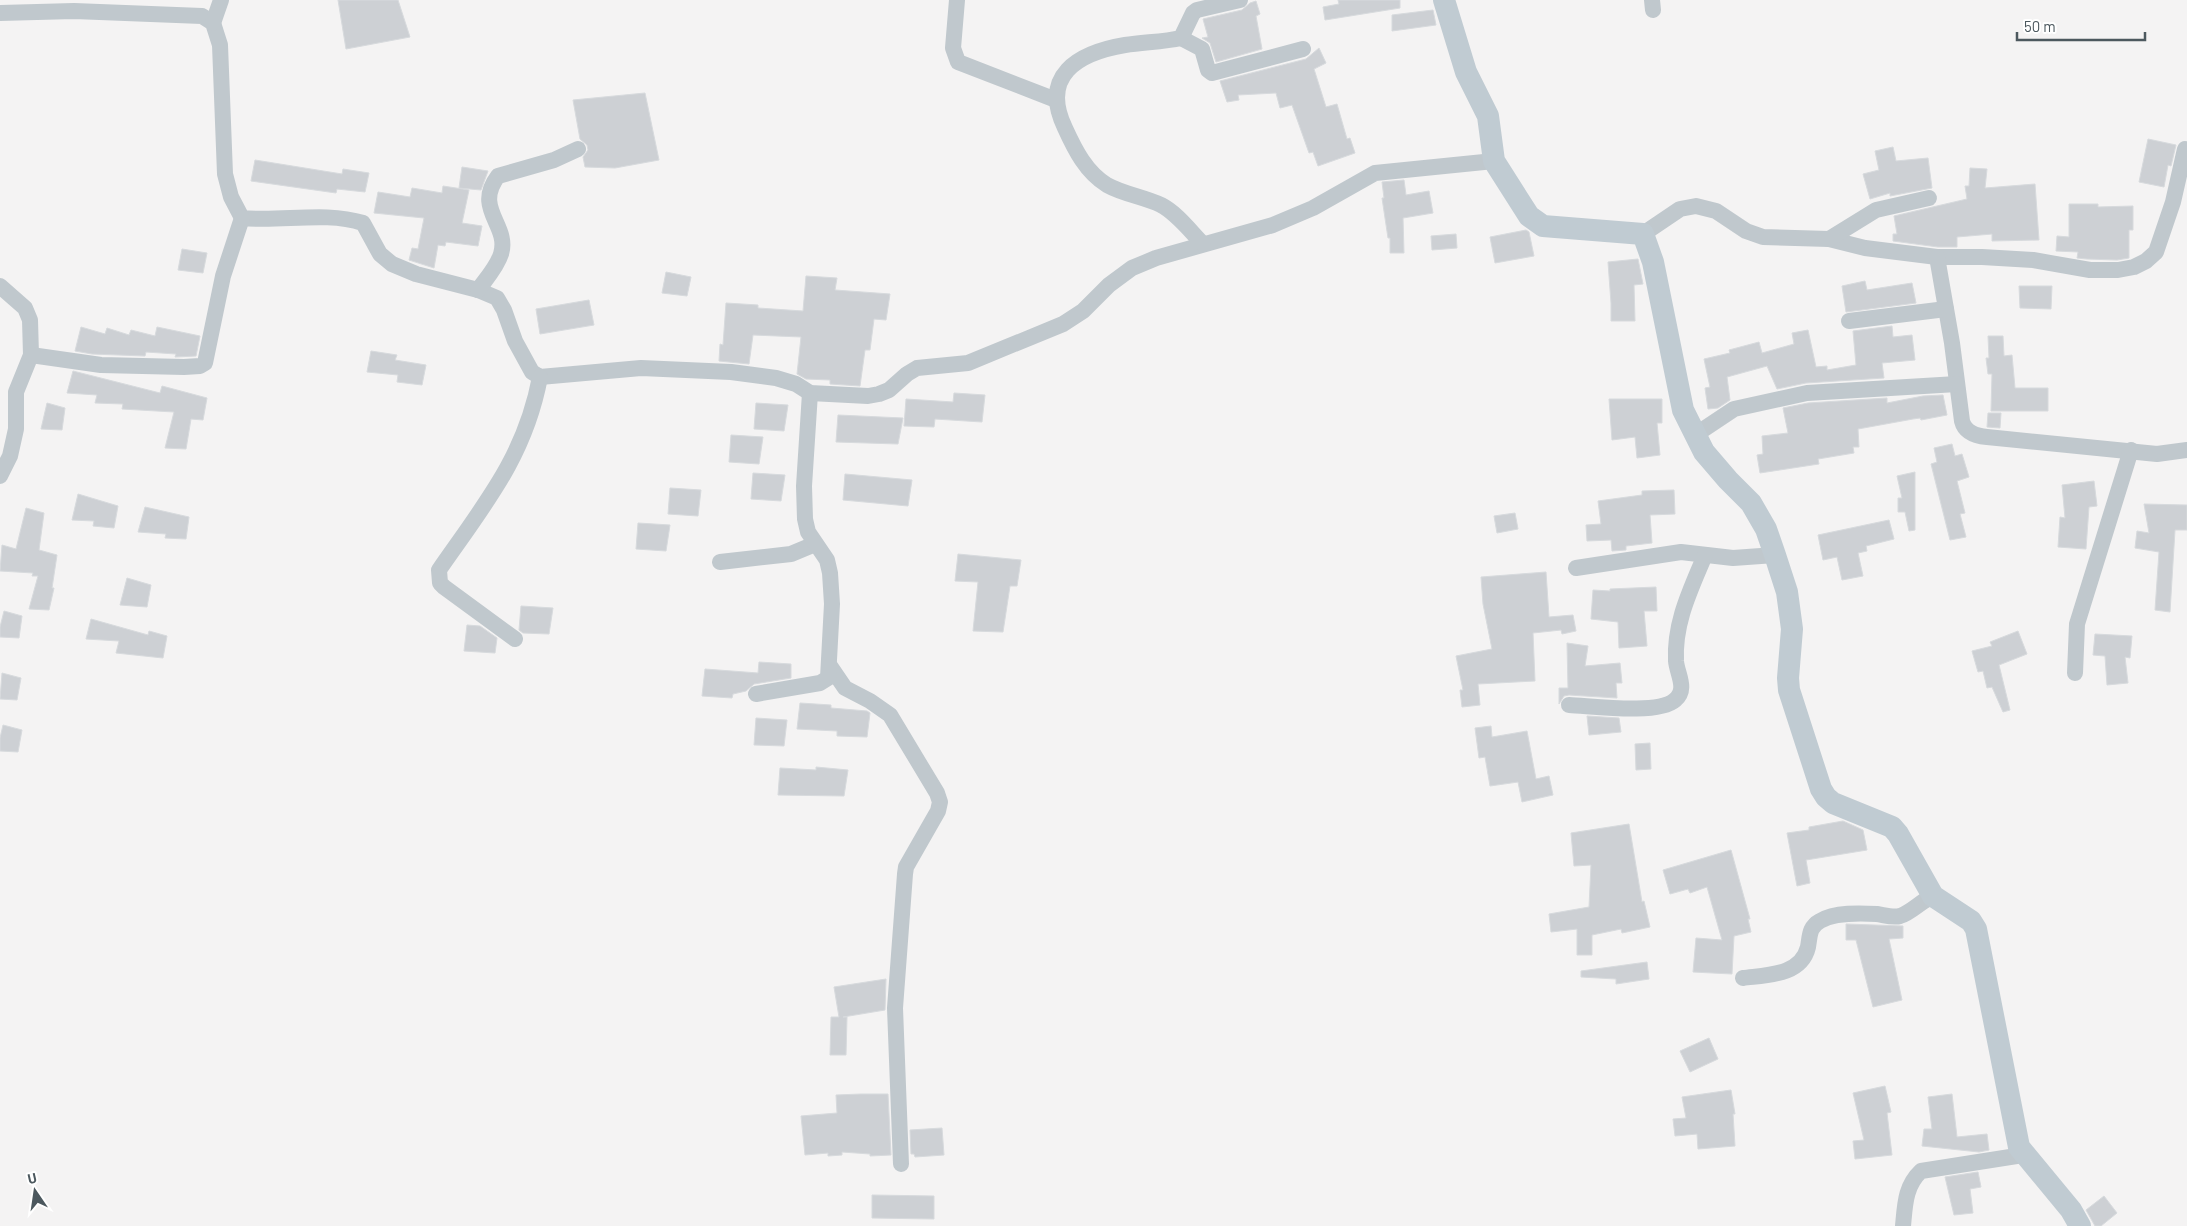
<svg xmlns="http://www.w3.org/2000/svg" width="2187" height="1226" viewBox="0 0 2187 1226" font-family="Barlow,sans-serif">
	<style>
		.building { fill: #cdd0d4; stroke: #d7dadd }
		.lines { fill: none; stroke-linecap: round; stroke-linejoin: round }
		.street { stroke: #c0c8cd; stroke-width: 16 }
		.secondary { stroke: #c0cbd2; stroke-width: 22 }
	</style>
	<rect width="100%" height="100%" fill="#f4f3f3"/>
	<!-- building -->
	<g class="building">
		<polygon points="338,0 398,0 410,37 346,49"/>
		<polygon points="1338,0 1400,0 1400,8 1325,20 1323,7 1339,4"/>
		<polygon points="1256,1 1260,14 1256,16 1262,49 1216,62 1210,43 1202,38 1208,37 1203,19 1242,10 1250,3"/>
		<polygon points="1433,10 1436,25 1392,31 1392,15"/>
		<polygon points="1319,48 1326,63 1314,69 1326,107 1337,104 1347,139 1350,138 1355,153 1318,166 1313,152 1309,153 1292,105 1280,108 1276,93 1238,95 1239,100 1227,102 1220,81 1306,59"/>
		<polygon points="645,93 659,160 615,168 585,167 583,157 588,150 587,145 580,139 573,100"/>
		<polygon points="2148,139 2176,145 2171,166 2168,165 2164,187 2139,182"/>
		<polygon points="1893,147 1896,161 1928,158 1932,188 1890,196 1890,193 1870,199 1863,174 1879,170 1875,151"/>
		<polygon points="255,160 342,174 343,169 369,173 365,192 337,189 336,193 251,181"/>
		<polygon points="462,167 488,171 481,190 459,188"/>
		<polygon points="1970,168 1987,169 1985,188 2035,184 2039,240 1992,241 1992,234 1957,237 1957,247 1938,247 1893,241 1893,234 1897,234 1894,216 1967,199 1965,186 1969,186"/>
		<polygon points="1404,180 1406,195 1429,191 1433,213 1403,218 1404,253 1390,253 1390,238 1388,238 1382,198 1384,198 1382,182"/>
		<polygon points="443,186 469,190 462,223 482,226 478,246 446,242 445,246 438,245 434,268 409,260 412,248 418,249 424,218 374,213 378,192 410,197 412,188 442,193"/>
		<polygon points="2069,204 2098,204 2098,207 2133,206 2133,230 2129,230 2129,258 2117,260 2087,259 2077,258 2078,252 2056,251 2057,236 2069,237"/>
		<polygon points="1526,230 1529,232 1534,256 1495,263 1490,237"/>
		<polygon points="1456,234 1457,248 1432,250 1431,236"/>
		<polygon points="182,249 207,253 203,273 178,270"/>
		<polygon points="1638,259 1643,284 1634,285 1635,321 1611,321 1611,303 1608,262"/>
		<polygon points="666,272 691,277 687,296 662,293"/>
		<polygon points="806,276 837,278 835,290 890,294 886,320 874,319 870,350 865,350 860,386 830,384 830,380 806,379 797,374 801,337 753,335 749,364 719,361 720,344 723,345 726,303 758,305 758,308 803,311"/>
		<polygon points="1865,281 1867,290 1912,283 1916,303 1846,312 1842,286"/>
		<polygon points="2019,286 2052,286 2051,309 2020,308"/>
		<polygon points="589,300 594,325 540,334 536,309"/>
		<polygon points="1892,326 1893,337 1912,335 1915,360 1882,363 1884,378 1806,383 1777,389 1767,366 1727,377 1730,400 1718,408 1708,409 1705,388 1710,387 1704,359 1730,353 1729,350 1759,342 1762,353 1794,344 1792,333 1808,330 1816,367 1827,366 1827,370 1856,365 1853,331"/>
		<polygon points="81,327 105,334 107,328 129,335 131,330 155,336 157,327 200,336 196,356 175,357 176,354 146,352 145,356 92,354 75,351"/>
		<polygon points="1988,336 2003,336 2004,356 2012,355 2015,388 2048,388 2048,411 1991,411 1992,374 1988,374 1986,358 1989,358"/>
		<polygon points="371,351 397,355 395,360 426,365 422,385 397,382 398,375 367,372"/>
		<polygon points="73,371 160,393 162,386 207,398 203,420 191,419 186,449 165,448 174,412 122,409 123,404 95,403 97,395 67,393"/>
		<polygon points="954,393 985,395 982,422 935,419 934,427 904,426 906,399 953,402"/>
		<polygon points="1943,395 1947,415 1921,420 1920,418 1913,419 1858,429 1859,447 1853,447 1854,453 1818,459 1819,464 1760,473 1757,455 1763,454 1762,436 1788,433 1783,408 1808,403 1887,398 1887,403 1923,396"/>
		<polygon points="1609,399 1662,399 1662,423 1657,423 1660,455 1637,458 1635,437 1612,440"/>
		<polygon points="47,403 65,408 62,430 41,429"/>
		<polygon points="756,403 788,405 784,431 754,429"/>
		<polygon points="1988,413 2001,413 2000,428 1987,427"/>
		<polygon points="838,415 903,418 898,444 836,442"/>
		<polygon points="731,435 763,437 759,464 729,462"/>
		<polygon points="1952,444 1955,456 1962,454 1969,477 1957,481 1965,513 1960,514 1966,537 1950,540 1931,464 1937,462 1934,448"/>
		<polygon points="1915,472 1915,530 1909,531 1905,512 1898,512 1898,498 1902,498 1897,476"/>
		<polygon points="753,473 785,475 781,501 751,499"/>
		<polygon points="845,474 912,480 908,506 843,500"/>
		<polygon points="2094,481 2097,506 2089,507 2086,549 2058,547 2060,517 2065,518 2062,485"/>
		<polygon points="670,488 701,490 698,516 668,514"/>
		<polygon points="1674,490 1675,514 1650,515 1652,543 1626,546 1626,550 1612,551 1611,540 1587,541 1586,525 1601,524 1598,501 1642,495 1642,491"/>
		<polygon points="78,494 118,506 114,528 93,526 94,521 72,520"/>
		<polygon points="2144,504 2187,505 2187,530 2175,530 2170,612 2155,610 2159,552 2135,548 2137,531 2149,533"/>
		<polygon points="145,507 189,517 186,539 165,538 166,534 138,532"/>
		<polygon points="26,508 44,513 39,550 57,555 52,588 54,588 49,610 29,609 38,576 32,576 33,573 0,571 2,545 16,549"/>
		<polygon points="1515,513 1518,529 1497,533 1494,516"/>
		<polygon points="1889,520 1894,539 1866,546 1867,551 1858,553 1863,576 1842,580 1837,557 1823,560 1818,535"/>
		<polygon points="638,523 670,525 666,551 636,549"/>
		<polygon points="958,554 1021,560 1017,586 1010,586 1003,632 973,631 978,582 955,581"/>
		<polygon points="1546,572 1549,617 1573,615 1576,631 1562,634 1561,630 1533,633 1535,681 1478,684 1480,705 1462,707 1460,690 1463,690 1456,656 1492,649 1483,604 1481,577"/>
		<polygon points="127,578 151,585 147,607 120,605"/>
		<polygon points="1656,587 1657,611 1644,611 1647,646 1619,648 1618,622 1591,619 1593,590 1610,591 1610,589"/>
		<polygon points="521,606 553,608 549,634 523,633 519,630"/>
		<polygon points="4,611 22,616 19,638 0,637 0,627"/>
		<polygon points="91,619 148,635 149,631 167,636 163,658 116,653 119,641 86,639"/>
		<polygon points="467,625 480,626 497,638 495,653 464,651"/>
		<polygon points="2018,631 2027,654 1999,665 2010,710 2003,712 1992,687 1987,688 1983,671 1978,672 1972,651 1992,646 1990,642"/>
		<polygon points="2095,634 2132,636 2130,658 2125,657 2128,683 2107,685 2105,656 2093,655"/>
		<polygon points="1567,643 1588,646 1585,666 1620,663 1622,683 1616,683 1617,698 1569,695 1564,696 1559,704 1559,688 1568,688"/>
		<polygon points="759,662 791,664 791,678 754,684 746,691 733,694 732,698 702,696 705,669 758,673"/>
		<polygon points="2,673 21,678 17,700 0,699"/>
		<polygon points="800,703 831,705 831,708 867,711 870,713 867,737 837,736 837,731 797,729"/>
		<polygon points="1587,716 1619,718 1621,732 1589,735"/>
		<polygon points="756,718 787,720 784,746 754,745"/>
		<polygon points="3,725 22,730 18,752 0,751 0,738"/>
		<polygon points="1491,726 1492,737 1527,731 1536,779 1549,776 1553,795 1522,802 1518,782 1490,786 1485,757 1479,758 1475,728"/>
		<polygon points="1650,743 1651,769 1636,770 1635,744"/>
		<polygon points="816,767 848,770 844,796 778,795 780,768 816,770"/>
		<polygon points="1843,821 1863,830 1867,850 1806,860 1810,883 1797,886 1787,833 1809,830 1809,827"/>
		<polygon points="1629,824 1642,902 1644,901 1650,927 1622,933 1621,929 1592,935 1592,955 1577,955 1577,929 1551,932 1549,914 1589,907 1591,865 1574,866 1571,833"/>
		<polygon points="1731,850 1750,919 1748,919 1751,932 1734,936 1732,974 1693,972 1696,938 1722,940 1707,887 1690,893 1688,889 1670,894 1663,870"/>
		<polygon points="1846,924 1903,926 1903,938 1889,939 1902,1000 1873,1007 1856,940 1846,940"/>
		<polygon points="1647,962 1649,979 1616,984 1616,979 1581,977 1581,971"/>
		<polygon points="886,979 885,1010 843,1017 847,1017 846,1055 830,1055 831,1017 839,1017 834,987"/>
		<polygon points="1709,1038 1718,1059 1690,1072 1680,1051"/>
		<polygon points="1885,1086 1891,1112 1887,1113 1892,1155 1855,1159 1853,1141 1864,1140 1853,1093"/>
		<polygon points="1731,1090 1735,1114 1733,1114 1735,1146 1698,1149 1697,1134 1675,1136 1673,1119 1686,1118 1682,1097"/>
		<polygon points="861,1094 888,1094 891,1155 870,1156 870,1154 842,1152 842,1155 828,1156 828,1153 805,1155 801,1116 837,1113 836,1095"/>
		<polygon points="1952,1094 1957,1137 1987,1134 1989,1150 1979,1152 1922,1146 1924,1129 1932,1129 1928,1097"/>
		<polygon points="942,1128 944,1155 915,1157 914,1154 911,1154 910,1130"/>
		<polygon points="1978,1172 1981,1187 1970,1189 1973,1213 1954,1215 1945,1177"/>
		<polygon points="872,1195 934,1196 934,1219 872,1218"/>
		<polygon points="2104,1196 2117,1213 2101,1226 2095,1226 2086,1210"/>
	</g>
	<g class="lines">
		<!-- street -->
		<g class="street">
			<polyline points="957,0 953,48 958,62 1056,100"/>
			<polyline points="1652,0 1653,10"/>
			<path d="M0,13L74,11L202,16L213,23L220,45L225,174L231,197L242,218C282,222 325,211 363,223L380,254L392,264L416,274L478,290L497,298L504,310L515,341L532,372L540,377L641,368L731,372L776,378L796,384L810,393L868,396L879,394L889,390L907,374L917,368L968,363L1063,324L1083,311L1109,285L1132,268L1156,258L1273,225L1313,208L1375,173L1494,161"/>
			<polyline points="213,23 221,0"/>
			<polyline points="1181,38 1202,49 1208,70 1212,73 1303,49"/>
			<polyline points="1643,234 1680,209 1696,206 1716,211 1746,231 1763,237 1829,239 1865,248 1937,257 1982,257 2033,260 2090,270 2118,270 2134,267 2146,261 2156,252 2173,202 2185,149"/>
			<polyline points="1829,239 1876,210 1929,198"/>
			<path d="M1203,244C1191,232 1177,213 1161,205C1144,197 1123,194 1107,185C1086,172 1075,150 1065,128C1040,76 1077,53 1125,45C1144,42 1163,42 1181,38L1193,13L1197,10L1240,0"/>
			<path d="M1937,257L1952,343L1962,421C1965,433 1976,436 1987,437L2157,454L2187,450"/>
			<polyline points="0,286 25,308 30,320 31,355 16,392 16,429 10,456 0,476"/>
			<path d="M478,290C486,279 497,267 501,254C510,225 473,209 498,176L554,160L578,149"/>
			<polyline points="1849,321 1946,309"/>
			<polyline points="31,355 101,365 184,367 200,366 205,363 223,276 242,218"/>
			<polyline points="1695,435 1734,409 1807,393 1957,384"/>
			<polyline points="720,562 791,554 815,544"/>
			<polyline points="1576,568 1681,552 1733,558 1775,555"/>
			<path d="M515,639L444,587L440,583L439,570C484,505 525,457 540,377"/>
			<polyline points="830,666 845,688 870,701 890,715 937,793 940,802 938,811 906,867 905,874 895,1008 901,1164"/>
			<polyline points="2075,673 2077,624 2131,450"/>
			<polyline points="756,694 820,683 828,678 832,604 830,573 827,560 808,532 805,519 804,486 810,393"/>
			<path d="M1569,705C1593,706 1658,715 1675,700C1688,689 1677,674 1676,661C1674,622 1691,589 1705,555"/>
			<path d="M1743,978C1766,975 1801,976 1808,947C1810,936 1809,927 1820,921C1835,912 1860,913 1877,914C1884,915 1893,918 1900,916C1912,912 1921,901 1933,896"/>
			<path d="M1903,1226C1905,1205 1905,1186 1921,1171L2023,1155"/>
		</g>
		<!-- secondary -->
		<polyline class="secondary" points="1444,0 1466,72 1488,116 1494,161 1529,216 1543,226 1643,234 1653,262 1683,410 1704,452 1728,480 1751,503 1766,529 1775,555 1787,592 1792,629 1788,678 1789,690 1821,789 1826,797 1833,803 1892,827 1898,834 1933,896 1971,921 1976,929 2019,1147 2071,1210 2080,1226"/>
	</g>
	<!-- north arrow -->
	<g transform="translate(35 1191) rotate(347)" stroke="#ffffff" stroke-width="4" paint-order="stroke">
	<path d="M0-4L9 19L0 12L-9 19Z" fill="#4c585e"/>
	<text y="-8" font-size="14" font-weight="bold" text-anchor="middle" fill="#4c585e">U</text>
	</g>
	<!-- scale -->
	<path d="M2017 32v8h128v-8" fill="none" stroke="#4c585e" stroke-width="2.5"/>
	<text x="2024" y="32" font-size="15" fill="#4c585e" stroke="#ffffff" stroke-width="4" paint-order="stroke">50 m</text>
</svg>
